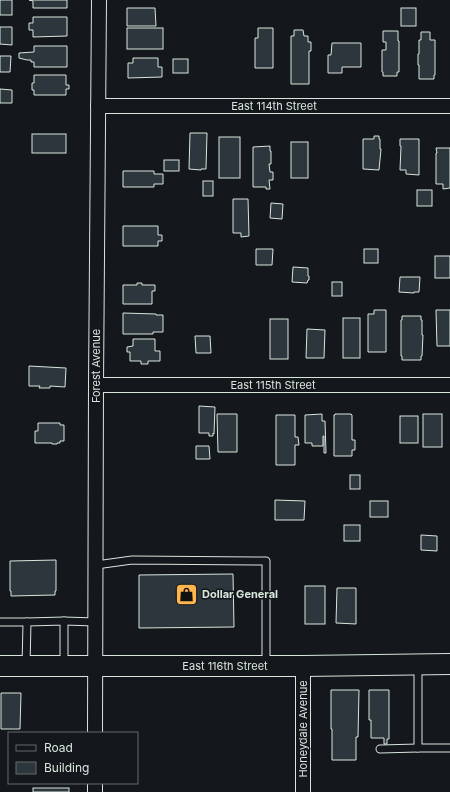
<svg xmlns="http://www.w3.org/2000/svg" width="450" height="792" viewBox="0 0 450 792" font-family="Inter,sans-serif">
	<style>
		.building { fill: #2c363c; stroke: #d8e6dc }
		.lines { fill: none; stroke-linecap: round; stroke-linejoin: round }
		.lane-casing { stroke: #d8e6dc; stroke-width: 9 }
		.street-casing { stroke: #d8e6dc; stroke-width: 16 }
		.secondary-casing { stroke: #d8e6dc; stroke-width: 22 }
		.lane { stroke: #14181c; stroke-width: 7 }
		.street { stroke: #14181c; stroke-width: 14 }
		.secondary { stroke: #14181c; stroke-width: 20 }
		.labels { text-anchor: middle; stroke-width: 3; stroke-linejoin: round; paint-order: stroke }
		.street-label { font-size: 11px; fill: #d8e6dc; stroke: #14181c }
		.poi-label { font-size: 11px; font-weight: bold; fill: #d8e6dc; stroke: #14181c; text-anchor: start }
	</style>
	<rect width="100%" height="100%" fill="#14181c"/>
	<!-- building -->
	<g class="building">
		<rect x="0" y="0" width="12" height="15"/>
		<polygon points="29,0 67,0 67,8 33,8 33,1"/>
		<polygon points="127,8 155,8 156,26 127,26"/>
		<rect x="401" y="8" width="15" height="18"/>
		<polygon points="33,17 67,17 67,36 33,37 33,30 29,30 29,23 33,23"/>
		<polygon points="0,27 12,27 12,45 0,44"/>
		<rect x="127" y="28" width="36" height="21"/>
		<polygon points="258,28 273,28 273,68 255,68 255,38 258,38"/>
		<polygon points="294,30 303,30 304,36 308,36 308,42 311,42 311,51 309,51 309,84 291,84 291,36 294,36"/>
		<polygon points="383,31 398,31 398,41 399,41 399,72 397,72 397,76 383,76 383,72 382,72 382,50 386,50 386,42 383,42"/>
		<polygon points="421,32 430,32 430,40 435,40 435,75 434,75 434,79 419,79 419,65 418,65 418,54 419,54 419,40 421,40"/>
		<polygon points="332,43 361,43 361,67 342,67 342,73 328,73 328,55 331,55"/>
		<polygon points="34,46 67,46 67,67 34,67 34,62 31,62 31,60 27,60 19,58 19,53 34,52"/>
		<polygon points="0,56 11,56 10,72 0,72"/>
		<polygon points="133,58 158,58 158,67 162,67 162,77 128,78 128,63 133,63"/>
		<rect x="173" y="59" width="15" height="14"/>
		<polygon points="34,75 66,75 66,85 69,85 69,89 66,89 66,95 34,95 34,90 32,90 32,83 34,83"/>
		<polygon points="0,89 12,90 12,103 0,103"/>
		<polygon points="190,133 207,133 206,169 201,169 201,170 189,169"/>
		<rect x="32" y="134" width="34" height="19"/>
		<polygon points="374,136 379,136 379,139 380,139 380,149 381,149 379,170 363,169 363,139 374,139"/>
		<rect x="219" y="137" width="21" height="41"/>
		<polygon points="400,139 419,139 419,175 406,174 406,170 400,170 401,146 400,146"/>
		<rect x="291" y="142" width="17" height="36"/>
		<polygon points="270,146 270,151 271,151 271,164 269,164 270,172 273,172 273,180 269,180 270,189 266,189 266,187 253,187 253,147"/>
		<polygon points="436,148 450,148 450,188 443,189 443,184 436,184 436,153 437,153"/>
		<rect x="164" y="160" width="15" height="11"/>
		<polygon points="123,171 154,171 154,174 163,174 163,184 154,184 154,187 123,187"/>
		<rect x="203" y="181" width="10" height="15"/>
		<rect x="417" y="190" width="15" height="16"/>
		<polygon points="233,199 248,199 249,236 241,237 241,233 233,233"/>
		<polygon points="271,203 283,204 282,219 270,218"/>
		<polygon points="123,226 158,226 158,235 162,235 162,241 158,241 158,246 123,246"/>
		<polygon points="256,249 273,249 272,265 256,265"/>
		<rect x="364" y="249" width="14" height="14"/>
		<rect x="435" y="256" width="15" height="22"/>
		<polygon points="293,267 308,268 308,276 309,276 309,280 308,280 307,283 292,282"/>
		<polygon points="400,277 420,277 419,292 414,292 414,293 399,292"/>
		<rect x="332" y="282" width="10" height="14"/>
		<polygon points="137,283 142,283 142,285 155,285 155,291 152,291 152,304 123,304 123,285 137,285"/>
		<polygon points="374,310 386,310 386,352 368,352 368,314 374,314"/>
		<polygon points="436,310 450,310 450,346 437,346"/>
		<polygon points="123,313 156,314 156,315 163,315 163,332 153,332 153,334 123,334"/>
		<polygon points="402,316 421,316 421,320 422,320 422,335 423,335 422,356 421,356 421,360 402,360 402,356 401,356 401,320 402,320"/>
		<rect x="343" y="318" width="17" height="40"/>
		<rect x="270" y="319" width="18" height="40"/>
		<polygon points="307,329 325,330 324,358 306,358"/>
		<polygon points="195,336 210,336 211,353 196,353"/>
		<polygon points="133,339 155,339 155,351 160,351 160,361 148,361 148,364 141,364 141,361 130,361 130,352 127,352 127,347 133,346"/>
		<polygon points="29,366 66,368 65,387 50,386 50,388 39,388 40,386 29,386"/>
		<polygon points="199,406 215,407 214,434 213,433 213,436 209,436 209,433 199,433"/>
		<polygon points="217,414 237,414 237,452 218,452"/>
		<polygon points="322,414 322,421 325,421 326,453 324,453 324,436 323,436 323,446 312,446 312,443 305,443 305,415"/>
		<polygon points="335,414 351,414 352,415 352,440 355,440 355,450 352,450 352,456 334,456 334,415 335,415"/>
		<rect x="423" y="414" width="19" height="33"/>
		<polygon points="276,415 295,415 295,437 298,437 299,445 295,445 295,465 276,465"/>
		<rect x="400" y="416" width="18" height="27"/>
		<polygon points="38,423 60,423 60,425 64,425 64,441 60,441 60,443 57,443 57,444 52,444 52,443 35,443 35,431 38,431"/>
		<polygon points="196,446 209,446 210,459 196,459"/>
		<rect x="350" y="475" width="10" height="14"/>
		<polygon points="275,500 305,501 304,520 275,520"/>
		<rect x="370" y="501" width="18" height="16"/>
		<rect x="344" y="525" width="16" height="16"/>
		<polygon points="421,535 437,536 437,551 421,550"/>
		<polygon points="56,560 56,591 55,591 55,595 11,596 11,591 10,591 10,561"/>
		<polygon points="233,574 234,627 139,628 139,575"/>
		<rect x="305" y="586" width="20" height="38"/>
		<polygon points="337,588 356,588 356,624 336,623"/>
		<polygon points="331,690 359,690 358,737 356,737 356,760 332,760 332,729 331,729"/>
		<polygon points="369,690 389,690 389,739 387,739 387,744 384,744 384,738 371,738 371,720 369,720"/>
		<polygon points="1,693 21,693 20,729 1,729"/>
		<rect x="33" y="788" width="36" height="4"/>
	</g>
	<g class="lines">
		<defs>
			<g id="lane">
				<polyline points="96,565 132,560 266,561 266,665"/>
				<polyline points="64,621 96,622"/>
				<polyline points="0,622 27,622"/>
				<polyline points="418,665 418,748 450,748"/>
				<polyline points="26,666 27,622 64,621 64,666"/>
				<polyline points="380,749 418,748"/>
			</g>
			<g id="street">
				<polyline points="98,106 450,106"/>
				<polyline points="96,385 450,385"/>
				<polyline points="303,666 303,792"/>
				<polyline points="95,733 96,385 99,0"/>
				<polyline points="95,792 95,783"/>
			</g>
			<polyline id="secondary" points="0,666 303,666 450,664"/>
		</defs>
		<!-- lane casing -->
		<use href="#lane" class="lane-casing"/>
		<!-- street casing -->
		<use href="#street" class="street-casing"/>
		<!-- secondary casing -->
		<use href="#secondary" class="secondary-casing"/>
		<!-- lane -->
		<use href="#lane" class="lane"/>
		<!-- street -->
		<use href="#street" class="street"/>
		<!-- secondary -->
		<use href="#secondary" class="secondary"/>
	</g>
	<!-- icons -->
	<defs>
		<symbol id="shop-square" viewBox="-11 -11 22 22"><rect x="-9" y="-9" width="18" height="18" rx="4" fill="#ffb74d" stroke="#14181c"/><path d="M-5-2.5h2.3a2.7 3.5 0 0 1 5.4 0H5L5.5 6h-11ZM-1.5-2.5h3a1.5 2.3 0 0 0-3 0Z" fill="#111"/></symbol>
	</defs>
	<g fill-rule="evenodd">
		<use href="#shop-square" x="174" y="582" width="25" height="25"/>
	</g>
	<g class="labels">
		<!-- street labels -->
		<g class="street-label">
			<text x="274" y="110">East 114th Street</text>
			<text transform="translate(96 366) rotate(-90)" y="4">Forest Avenue</text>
			<text x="273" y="389">East 115th Street</text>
			<text x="225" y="670">East 116th Street</text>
			<text transform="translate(303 729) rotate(-90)" y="4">Honeydale Avenue</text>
		</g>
		<!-- poi labels -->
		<g class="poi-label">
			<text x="202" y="598">Dollar General</text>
		</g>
	</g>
	<!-- legend -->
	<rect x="8" y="732" width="130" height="52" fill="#14181c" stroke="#626a69"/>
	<rect x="16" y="745" width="20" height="6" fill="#14181c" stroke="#626a69"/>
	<text x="44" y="752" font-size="12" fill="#d8e6dc">Road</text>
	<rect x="16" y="762" width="20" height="12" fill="#2c363c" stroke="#626a69"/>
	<text x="44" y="772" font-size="12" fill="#d8e6dc">Building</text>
</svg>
